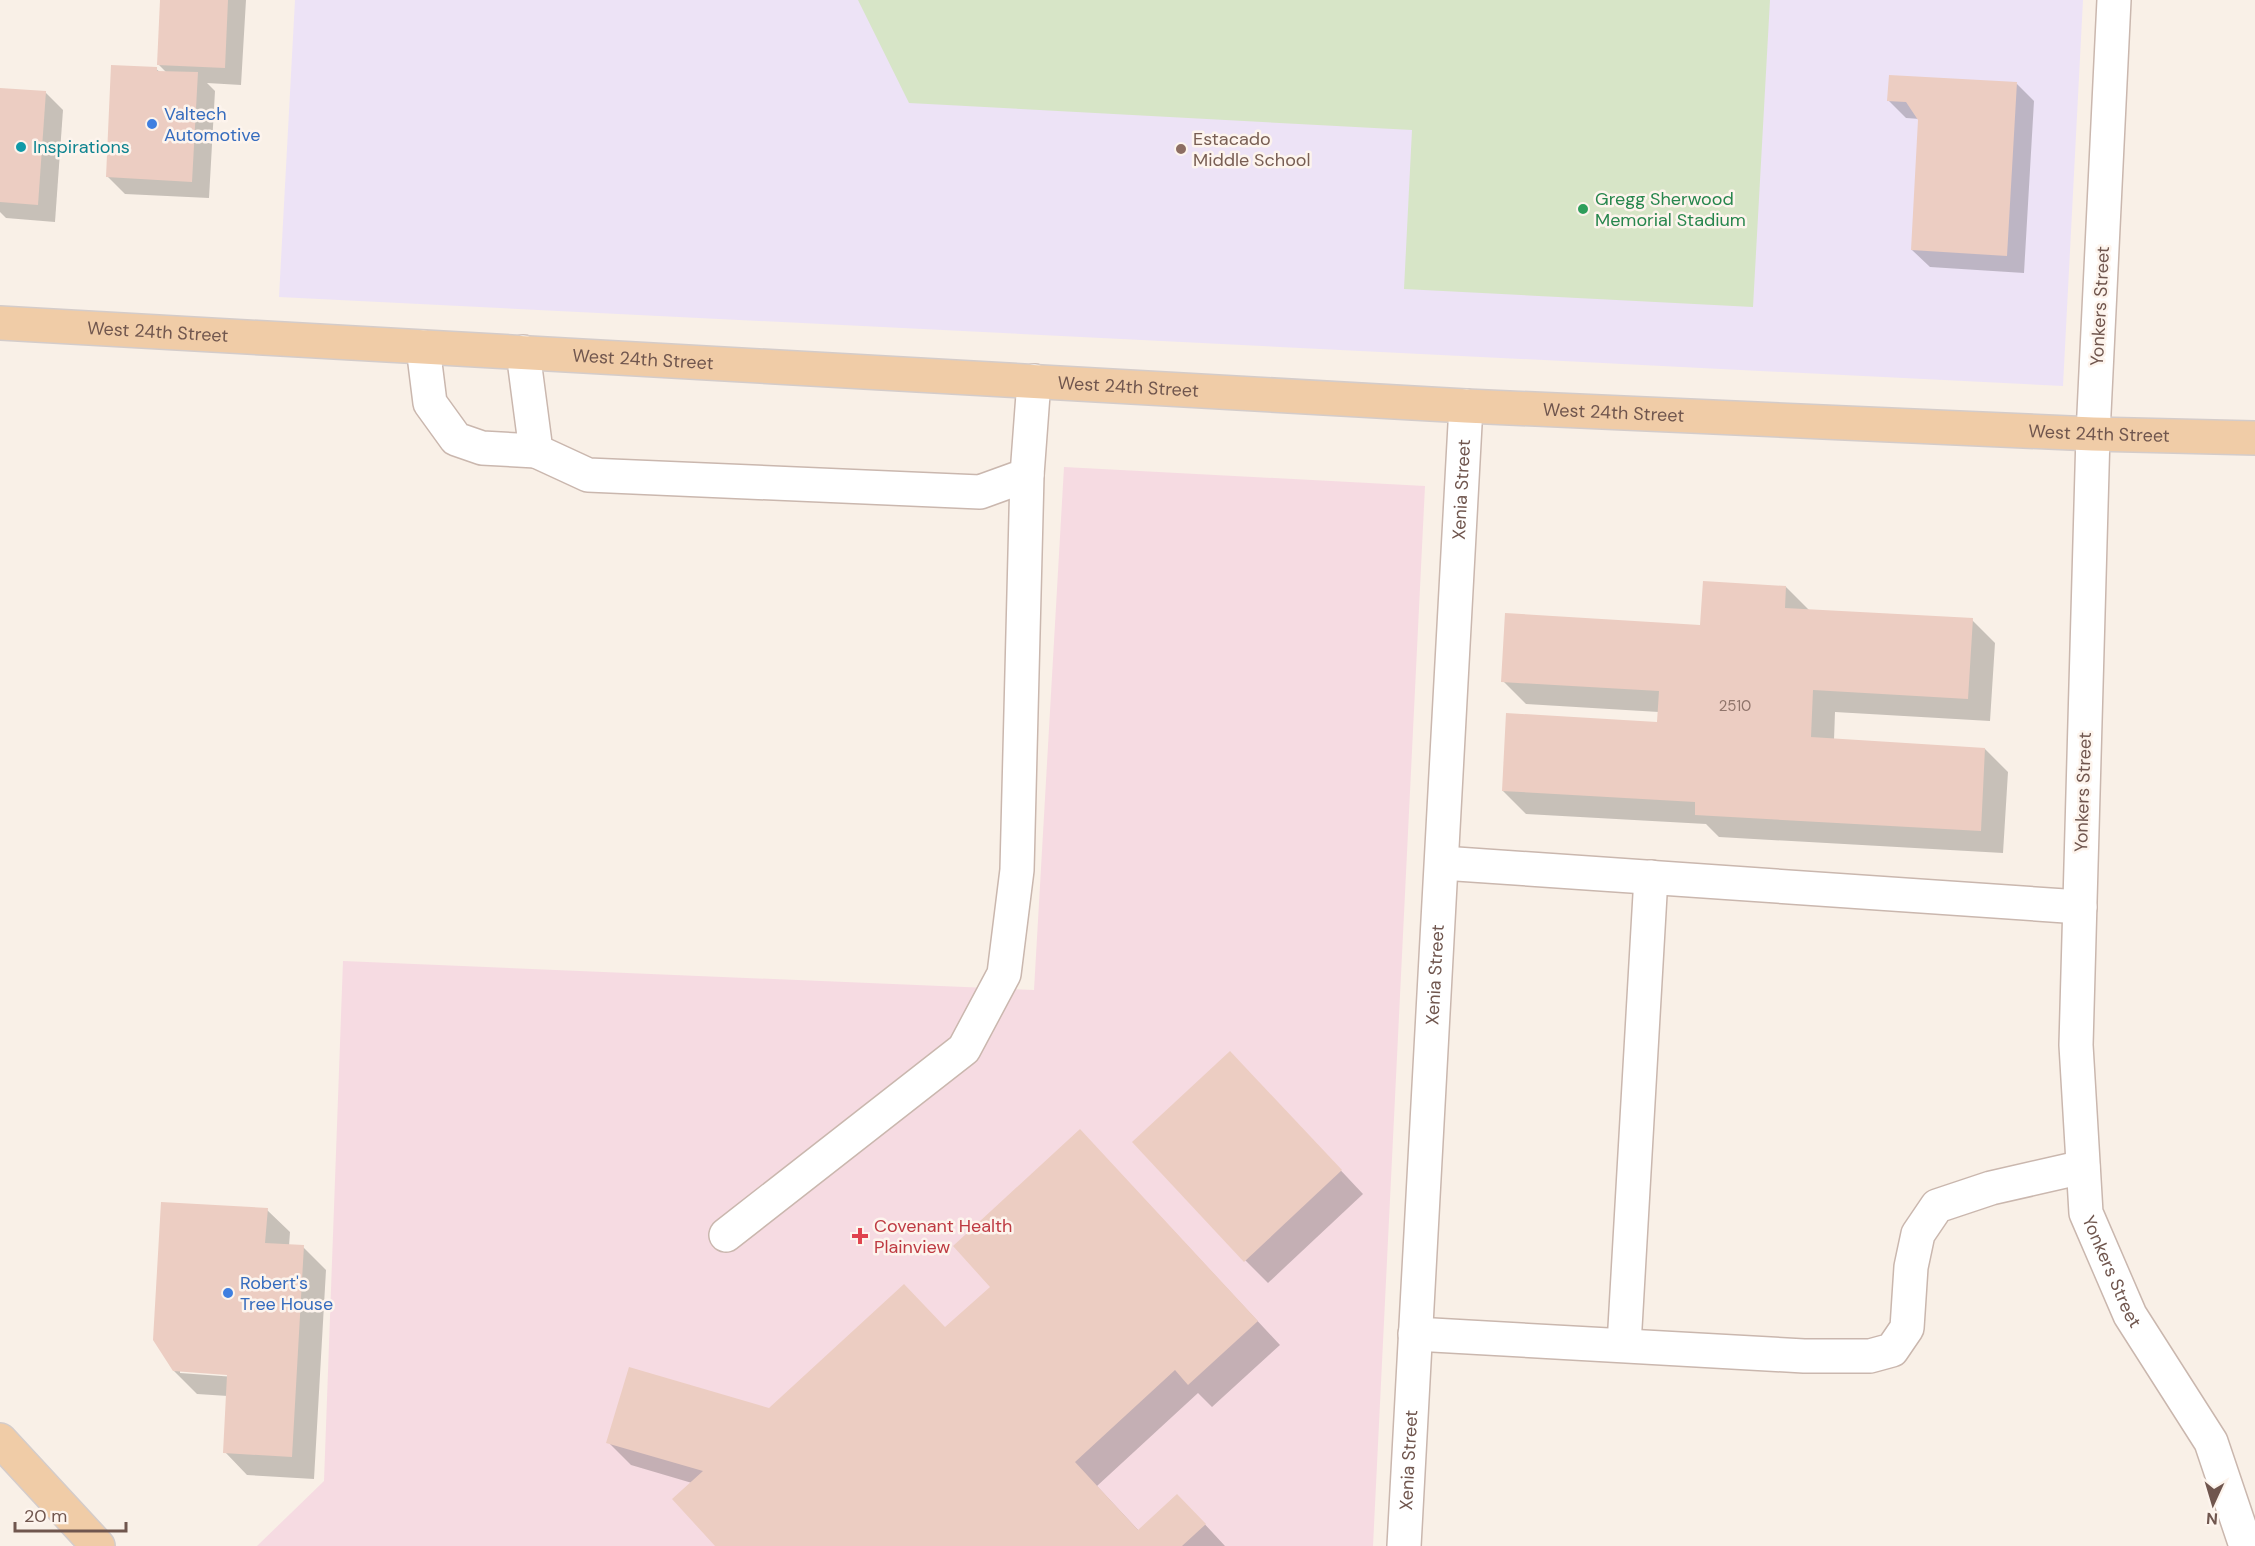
<svg xmlns="http://www.w3.org/2000/svg" width="2255" height="1546" viewBox="0 0 2255 1546" font-family="'DM Sans',sans-serif">
	<style>
		.education { fill: #ede3f6 }
		.medical { fill: #f6dbe2 }
		.green { fill: #d7e5c7 }
		.shadow { fill: #0003; fill-rule: evenodd }
		.building { fill: #eccdc2 }
		.lines { fill: none; stroke-linecap: round; stroke-linejoin: round }
		.minor-casing { stroke: #cab7ae; stroke-width: 36 }
		.major-casing { stroke: #d4ccca; stroke-width: 36 }
		.minor { stroke: #fff; stroke-width: 33 }
		.major { stroke: #f0cca7; stroke-width: 33 }
		.shop-dot { fill: #3f7fe0; stroke: #fdf4ed; stroke-width: 2 }
		.culture-dot { fill: #0f9aa8; stroke: #fdf4ed; stroke-width: 2 }
		.education-dot { fill: #8d6e63; stroke: #fdf4ed; stroke-width: 2 }
		.leisure-dot { fill: #2e9e5b; stroke: #fdf4ed; stroke-width: 2 }
		.health-dot { fill: #e0444e; stroke: #fdf4ed; stroke-width: 2 }
		.labels { text-anchor: middle; stroke-width: 5; stroke-linejoin: round; paint-order: stroke }
		.number-label { font-size: 15px; fill: #8f746b }
		.shop-label { font-size: 18px; fill: #366cbe; stroke: #fdf4ed; text-anchor: start }
		.education-label { font-size: 18px; fill: #785e54; stroke: #fdf4ed; text-anchor: start }
		.culture-label { font-size: 18px; fill: #0d838f; stroke: #fdf4ed; text-anchor: start }
		.leisure-label { font-size: 18px; fill: #27864d; stroke: #fdf4ed; text-anchor: start }
		.street-label { font-size: 18px; fill: #70564e; stroke: #fdf4ed }
		.health-label { font-size: 18px; fill: #be3a42; stroke: #fdf4ed; text-anchor: start }
	</style>
	<rect width="100%" height="100%" fill="#f9f0e7"/>
	<!-- education -->
	<polygon class="education" points="295,0 2083,0 2063,386 279,297"/>
	<!-- medical -->
	<polygon class="medical" points="1064,467 1425,486 1373,1546 257,1546 324,1481 343,961 1034,990"/>
	<!-- green -->
	<polygon class="green" points="858,0 1770,0 1753,307 1404,289 1412,130 909,103"/>
	<!-- shadow -->
	<g class="shadow">
		<polygon points="162,0 246,0 241,85 207,83 215,91 209,198 125,194 107,176 156,69 160,72 166,72 158,64"/>
		<polygon points="2017,84 2034,101 2024,273 1930,267 1912,250 1920,119 1906,118 1888,100"/>
		<polygon points="0,89 45,92 63,110 55,222 6,218 0,212"/>
		<polygon points="1786,587 1809,610 1972,620 1995,643 1990,721 1835,712 1834,740 1985,749 2008,772 2003,853 1719,837 1706,824 1526,814 1503,791 1659,724 1659,712 1526,704 1503,681 1702,626"/>
		<polygon points="1252,1076 1363,1194 1268,1283 1245,1260"/>
		<polygon points="1102,1154 1280,1345 1212,1407 1198,1393 1097,1486 1139,1531 1200,1519 1225,1546 717,1546 692,1483 631,1465 608,1442 769,1409 946,1329 992,1287"/>
		<path d="M267,1210L290,1232L289,1246L303,1247L326,1270L314,1479L247,1475L225,1452L228,1396L197,1394L174,1371ZM180,1370L235,1374V1377L180,1373Z"/>
	</g>
	<!-- building -->
	<g class="building">
		<polygon points="160,0 228,0 225,68 157,65"/>
		<polygon points="111,65 157,67 157,71 198,72 192,182 106,177"/>
		<polygon points="1889,75 2017,82 2007,256 1911,250 1918,120 1906,102 1887,101"/>
		<polygon points="0,88 46,91 38,205 0,202"/>
		<polygon points="1703,581 1786,586 1785,608 1973,618 1968,699 1813,690 1811,737 1985,748 1981,831 1695,815 1695,802 1502,791 1506,713 1657,722 1659,691 1501,682 1505,613 1700,625"/>
		<polygon points="1230,1051 1342,1170 1244,1262 1132,1142"/>
		<polygon points="1080,1129 1258,1321 1188,1385 1175,1370 1075,1462 1138,1530 1177,1494 1206,1524 1182,1546 715,1546 672,1499 703,1471 606,1443 629,1367 769,1408 904,1284 945,1327 990,1287 953,1246"/>
		<polygon points="161,1202 268,1208 265,1243 304,1245 292,1457 223,1453 227,1375 173,1371 153,1340"/>
	</g>
	<g class="lines">
		<defs>
			<g id="minor">
				<path id="s1" d="M2114,0L2093,434L2076,1045L2086,1213L2130,1315L2211,1442L2246,1546"/>
				<polyline points="423,347 430,403 456,439 482,448 536,451"/>
				<polyline points="523,352 536,451 588,475 980,492 1027,475 1034,381"/>
				<polyline points="1442,863 2080,907"/>
				<polyline points="726,1235 964,1049 1004,974 1017,870 1027,475"/>
				<polyline points="1415,1334 1804,1356 1870,1356 1892,1350 1907,1328 1911,1267 1918,1234 1937,1206 1991,1188 2083,1167"/>
				<polyline points="1624,1345 1651,877"/>
				<path id="s2" d="M1404,1546L1466,406"/>
			</g>
			<g id="major">
				<path id="s3" d="M0,323L1466,406L2093,434L2255,438"/>
				<polyline points="0,1440 98,1546"/>
			</g>
		</defs>
		<!-- minor casing -->
		<use href="#minor" class="minor-casing"/>
		<!-- major casing -->
		<use href="#major" class="major-casing"/>
		<!-- minor -->
		<use href="#minor" class="minor"/>
		<!-- major -->
		<use href="#major" class="major"/>
	</g>
	<!-- markers -->
	<g class="shop-dot">
		<circle cx="152" cy="124" r="6"/>
		<circle cx="228" cy="1293" r="6"/>
	</g>
	<circle class="culture-dot" cx="21" cy="147" r="6"/>
	<circle class="education-dot" cx="1181" cy="149" r="6"/>
	<circle class="leisure-dot" cx="1583" cy="209" r="6"/>
	<path class="health-dot" d="M857 1227h6v6h6v6h-6v6h-6v-6h-6v-6h6z"/>
	<g class="labels">
		<!-- number labels -->
		<g class="number-label">
			<text x="1735" y="711">2510</text>
		</g>
		<!-- shop labels -->
		<g class="shop-label">
			<text x="164" y="120">Valtech<tspan x="164" dy="21">Automotive</tspan></text>
			<text x="240" y="1289">Robert's<tspan x="240" dy="21">Tree House</tspan></text>
		</g>
		<!-- education labels -->
		<g class="education-label">
			<text x="1193" y="145">Estacado<tspan x="1193" dy="21">Middle School</tspan></text>
		</g>
		<!-- culture labels -->
		<g class="culture-label">
			<text x="33" y="153">Inspirations</text>
		</g>
		<!-- leisure labels -->
		<g class="leisure-label">
			<text x="1595" y="205">Gregg Sherwood<tspan x="1595" dy="21">Memorial Stadium</tspan></text>
		</g>
		<!-- street labels -->
		<g class="street-label">
			<text transform="translate(2100 306) rotate(-87)" y="6">Yonkers Street</text>
			<text dy="6" stroke="none"><textPath href="#s3" startOffset="158">West 24th Street</textPath></text>
			<text dy="6" stroke="none"><textPath href="#s3" startOffset="644">West 24th Street</textPath></text>
			<text dy="6" stroke="none"><textPath href="#s3" startOffset="1130">West 24th Street</textPath></text>
			<text dy="6" stroke="none"><textPath href="#s3" startOffset="1616">West 24th Street</textPath></text>
			<text dy="6" stroke="none"><textPath href="#s3" startOffset="2102">West 24th Street</textPath></text>
			<text dy="6" stroke="none"><textPath href="#s2" startOffset="1058">Xenia Street</textPath></text>
			<text transform="translate(2083 792) rotate(-88)" y="6">Yonkers Street</text>
			<text dy="6" stroke="none"><textPath href="#s2" startOffset="572">Xenia Street</textPath></text>
			<text dy="6" stroke="none"><textPath href="#s1" startOffset="1278">Yonkers Street</textPath></text>
			<text dy="6" stroke="none"><textPath href="#s2" startOffset="86">Xenia Street</textPath></text>
		</g>
		<!-- health labels -->
		<g class="health-label">
			<text x="874" y="1232">Covenant Health<tspan x="874" dy="21">Plainview</tspan></text>
		</g>
	</g>
	<!-- north arrow -->
	<g transform="translate(2213 1504) rotate(184)" stroke="#fdf4ed" stroke-width="4.5" paint-order="stroke">
	<path d="M0-4.5L10 22L0 15L-10 22Z" fill="#70564e"/>
	<text y="-9" font-size="16" font-weight="bold" text-anchor="middle" fill="#70564e">N</text>
	</g>
	<!-- scale -->
	<path d="M15 1522v9h111v-9" fill="none" stroke="#70564e" stroke-width="3"/>
	<text x="24" y="1522" font-size="18" fill="#70564e" stroke="#fdf4ed" stroke-width="4.5" paint-order="stroke">20 m</text>
</svg>
